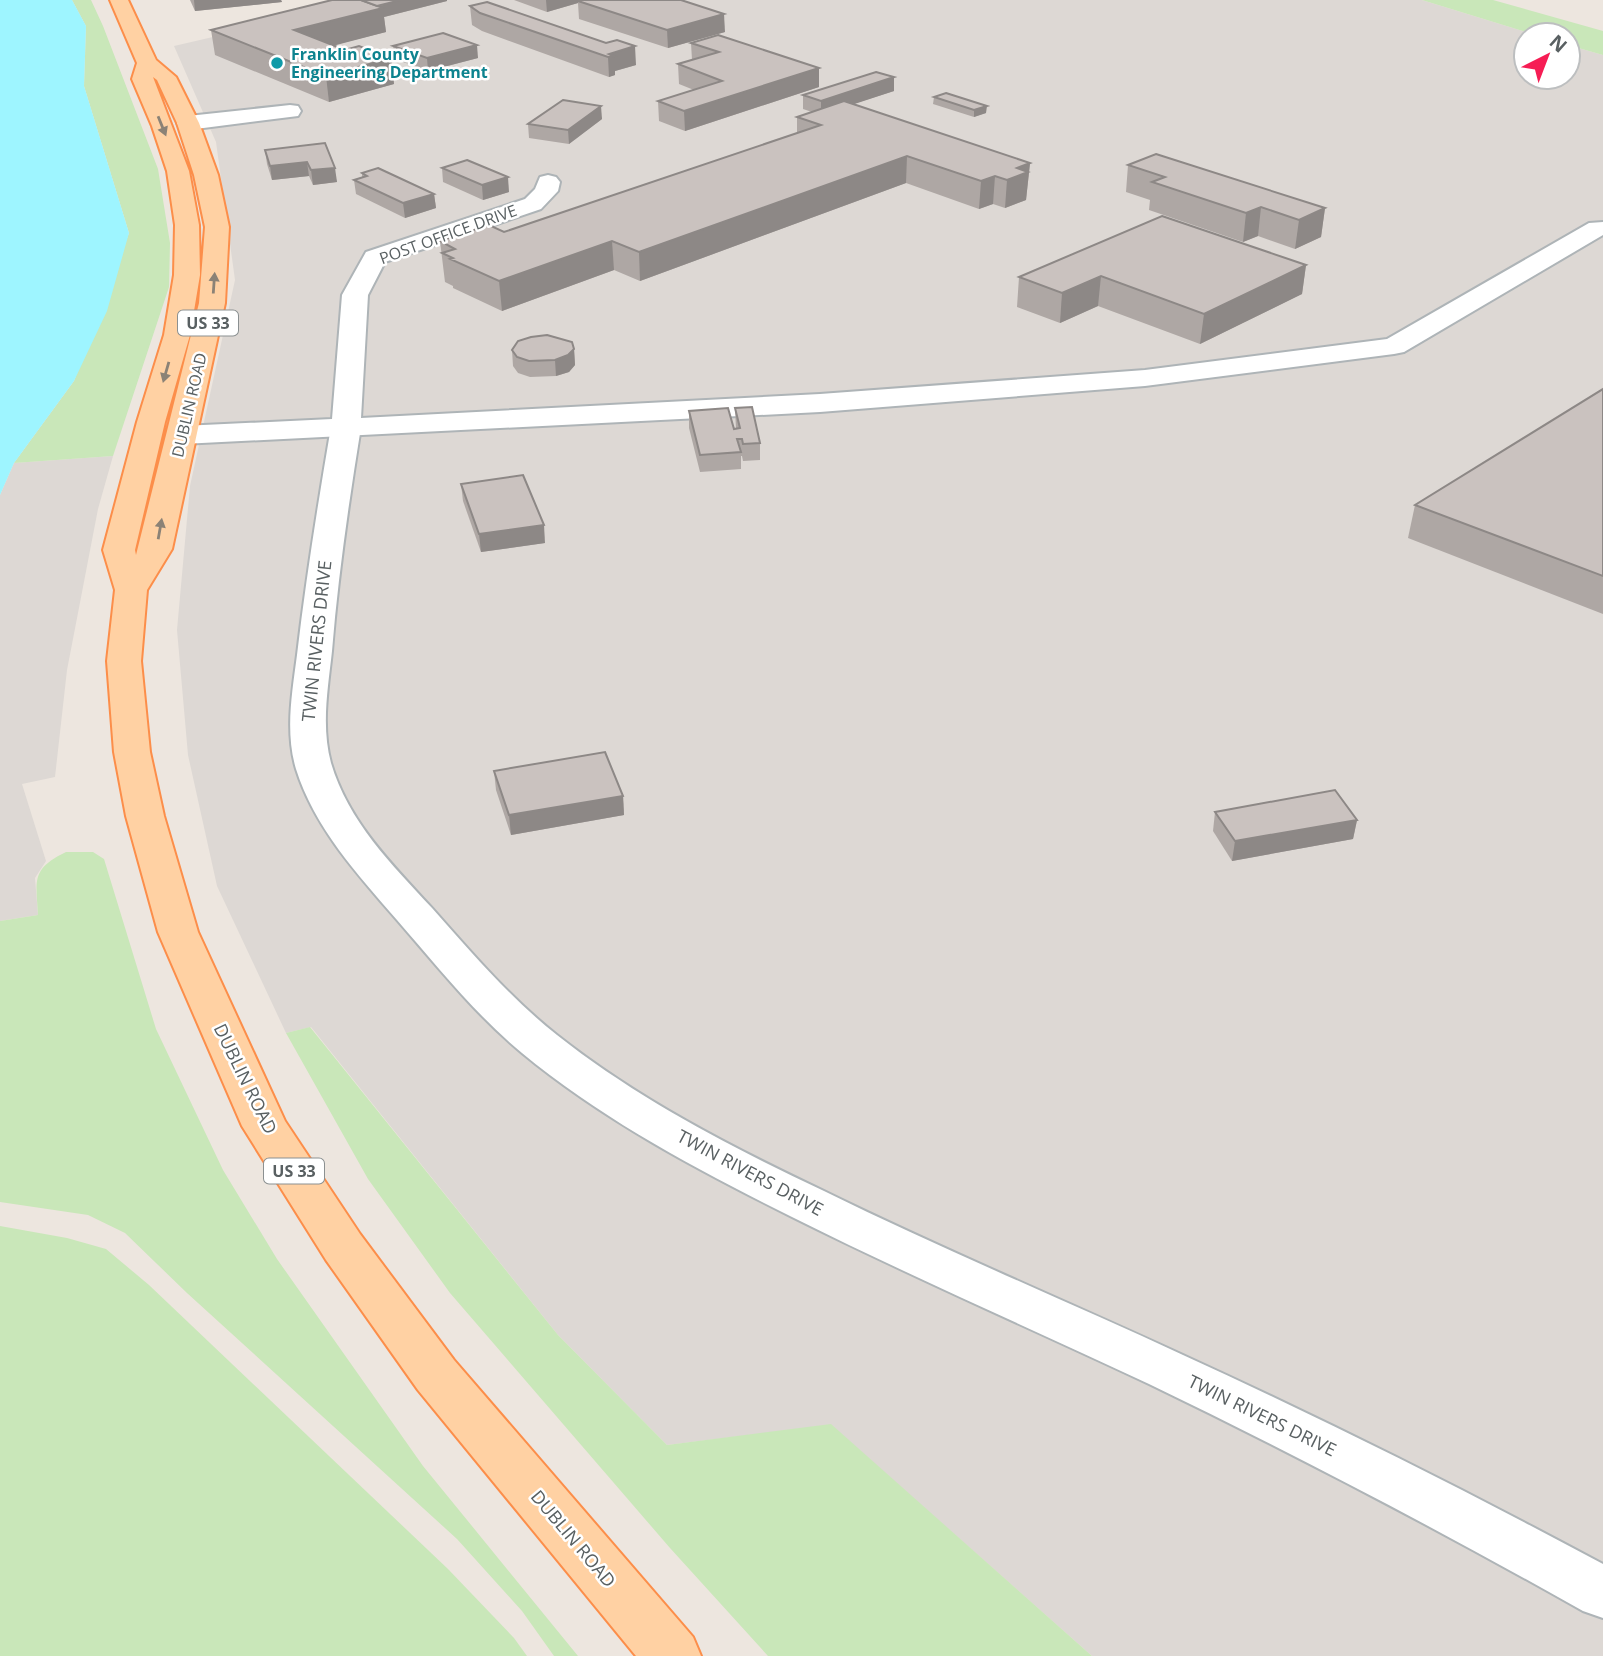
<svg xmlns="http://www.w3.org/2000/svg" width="1603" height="1656" viewBox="0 0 1603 1656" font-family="'Open Sans',sans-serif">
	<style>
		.industrial { fill: #ddd8d4 }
		.green { fill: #c9e7b9 }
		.water { fill: #9ef5ff }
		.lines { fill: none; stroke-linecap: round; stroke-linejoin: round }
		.minor-casing { stroke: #aeb4b7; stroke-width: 4 }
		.tertiary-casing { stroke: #aeb4b7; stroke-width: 4 }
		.primary-casing { stroke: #fc8e4a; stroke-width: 4 }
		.minor { fill: #fff; fill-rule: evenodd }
		.tertiary { fill: #fff; fill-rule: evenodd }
		.primary { fill: #ffd1a3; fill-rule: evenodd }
		.wall { fill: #aea7a4 }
		.shaded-wall { fill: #8d8886 }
		.building { fill: #cac2bf; stroke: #8d8886; stroke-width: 2 }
		.oneway { fill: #8b8276 }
		.culture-dot { fill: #0f9aa8; stroke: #fff; stroke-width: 2.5 }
		.labels { text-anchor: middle; stroke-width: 5; stroke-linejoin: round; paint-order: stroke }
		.far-culture-label { font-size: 16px; font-weight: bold; fill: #0d838f; stroke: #fff; text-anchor: start }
		.far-street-label { font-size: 16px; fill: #596062; stroke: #fff }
		.shield { fill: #fff; stroke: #8b9091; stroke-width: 2 }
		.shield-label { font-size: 16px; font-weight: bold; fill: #596062 }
		.street-label { font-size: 18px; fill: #596062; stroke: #fff }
	</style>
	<rect width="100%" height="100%" fill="#ede6df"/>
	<!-- industrial -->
	<g class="industrial">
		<polygon points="394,0 1422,0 1536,35 1526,35 1526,77 1568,77 1568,45 1603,55 1603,1656 1092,1656 831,1425 667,1445 558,1335 311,1027 286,1033 217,886 188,755 177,630 190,486 235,280 216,142 174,46 278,22"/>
		<polygon points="113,456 98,509 67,670 55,777 22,784 46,861 35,878 38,915 0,921 0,495 14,463"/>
	</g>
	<!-- green -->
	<g class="green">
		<polygon points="72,0 91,0 103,26 158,169 170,243 169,287 113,456 14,463 74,381 129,233 84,86 86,26"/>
		<polygon points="1422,0 1493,0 1603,31 1603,55 1568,45 1568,35 1536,35"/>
		<path d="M66,852H93L104,859L156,1029L223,1170L277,1259L423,1466L578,1656H554L522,1611L457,1539L187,1293L125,1233L88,1215L0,1202V921L38,915C36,880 31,869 66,852Z"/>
		<polygon points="310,1027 558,1335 667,1445 831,1424 1092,1656 768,1656 670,1548 450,1293 368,1179 286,1033"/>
		<polygon points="0,1226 67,1238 106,1249 149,1285 448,1569 514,1638 527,1656 0,1656"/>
	</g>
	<!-- water -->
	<polygon class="water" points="0,0 72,0 86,26 84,86 129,233 107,311 74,381 14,463 0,495"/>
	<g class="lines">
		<defs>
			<g id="minor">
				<polygon points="290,105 298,106 301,111 298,116 188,130 180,128 177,123 180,118 188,116"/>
				<polygon points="548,175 556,177 560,182 558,191 541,209 385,262 368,295 361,418 820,394 1145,370 1387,339 1589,223 1603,222 1603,235 1404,352 1394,354 1145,386 820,412 182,444 172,441 167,435 172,429 182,426 332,419 342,295 366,252 525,199 535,189 540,177"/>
			</g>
			<path id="tertiary" d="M346,418L356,421L361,427C349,501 338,576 332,651C328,688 321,726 331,763C348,821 392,865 432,908C471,952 510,998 557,1035C638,1099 731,1147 824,1191C942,1249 1064,1300 1183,1355C1325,1420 1465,1490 1603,1564V1618L1583,1611C1441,1531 1296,1455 1149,1384C1030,1328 910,1276 792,1217C698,1170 603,1120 522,1053C475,1014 437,966 397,920C358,875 314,827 296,769C285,732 292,693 297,655C306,578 318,503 331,427L336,421Z"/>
			<path id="primary" d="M110,0H128L156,60L176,77L199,123L218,175L229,227L225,303L172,549L147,590L141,661L150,752L164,816L198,932L285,1121L360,1234L454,1360L693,1637L701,1656H636L418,1390L326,1260L242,1126L158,932L126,816L114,752L107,661L115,590L103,550L137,422L164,335L174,275L175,225L167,171L152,126L132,79L137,63ZM153,77L157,80L177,123L194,175L205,227L199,303L136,555L135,550L165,422L190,335L200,275L199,225L189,171Z"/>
		</defs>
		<!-- minor casing -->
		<use href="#minor" class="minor-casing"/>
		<!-- tertiary casing -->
		<use href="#tertiary" class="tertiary-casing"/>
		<!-- primary casing -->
		<use href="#primary" class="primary-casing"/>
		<!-- minor -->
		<use href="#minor" class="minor"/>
		<!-- tertiary -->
		<use href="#tertiary" class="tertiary"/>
		<!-- primary -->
		<use href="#primary" class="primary"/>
	</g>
	<!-- wall -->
	<g class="wall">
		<polygon points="190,0 281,0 282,2 195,11"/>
		<polygon points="332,0 447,0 447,1 384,17 386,32 334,45 345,50 391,58 394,84 329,102 215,55 211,30"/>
		<polygon points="514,0 681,0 725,32 668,48 579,19 578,3 547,12"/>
		<polygon points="470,6 636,65 615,71 615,75 609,77 482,31 472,25"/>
		<polygon points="718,35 819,87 685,131 659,121 658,101 694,90 679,84 678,64 692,60 691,43"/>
		<polygon points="393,46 478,58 428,71 395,59"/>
		<polygon points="894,77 894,91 853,104 1030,163 1026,200 1005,208 993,204 979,209 906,183 640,281 614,270 502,311 453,288 453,286 445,282 440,241 504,232 797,133 797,117 812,112 803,109 803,95"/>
		<polygon points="934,97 986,113 974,117 933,104"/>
		<polygon points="602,119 569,144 529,138 528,124"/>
		<polygon points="325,143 337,182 313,185 309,176 272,180 267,164 265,150"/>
		<polygon points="1128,165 1325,208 1321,237 1295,249 1258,236 1243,242 1149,210 1150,200 1126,192"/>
		<polygon points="442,168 509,192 483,200 443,182"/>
		<polygon points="362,173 434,194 436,208 405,218 356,194 354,180 362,177"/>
		<polygon points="1306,265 1302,294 1200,344 1098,306 1060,323 1017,307 1019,277"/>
		<polygon points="574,349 575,365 569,372 556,376 530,377 518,373 513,366 512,350"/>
		<polygon points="1603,389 1603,614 1408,538 1415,505"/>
		<polygon points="735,408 760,443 760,460 743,461 742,456 741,456 741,469 700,472 689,428 689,411 734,429 736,429"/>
		<polygon points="461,484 545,543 481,552 463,501"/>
		<polygon points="494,771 623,796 624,815 511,835 496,790"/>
		<polygon points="1215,812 1357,820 1353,839 1232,861 1213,831"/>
	</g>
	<!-- shaded-wall -->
	<g class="shaded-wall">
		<polygon points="194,0 281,0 282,2 195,11"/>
		<polygon points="401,0 447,0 447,1 384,17 386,32 298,55 294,30"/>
		<polygon points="546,0 590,0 578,1 578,3 547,12"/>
		<polygon points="724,14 725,32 668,48 667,30"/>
		<polygon points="477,45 478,58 428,71 427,58"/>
		<polygon points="635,46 636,65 615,71 615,75 609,77 608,57 609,54"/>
		<polygon points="391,58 394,84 329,102 326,76"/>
		<polygon points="819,68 819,87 685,131 684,111"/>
		<polygon points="894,77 894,91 821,115 821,101"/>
		<polygon points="601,106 602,119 569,144 568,130"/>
		<polygon points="987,106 986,113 974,117 974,110"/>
		<polygon points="907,156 906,183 640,281 639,252"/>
		<polygon points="307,162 309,176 272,180 270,166"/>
		<polygon points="1030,163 1026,200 1005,208 1007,180 1017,168"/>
		<polygon points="335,168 337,182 313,185 311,170"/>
		<polygon points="995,176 993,204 979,209 981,181"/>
		<polygon points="508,177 509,192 483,200 482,185"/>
		<polygon points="434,194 436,208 405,218 403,203"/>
		<polygon points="1261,207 1258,236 1243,242 1246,213"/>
		<polygon points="1325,208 1321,237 1295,249 1299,220"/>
		<polygon points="612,241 614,270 502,311 499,281"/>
		<polygon points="1306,265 1302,294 1200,344 1204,314"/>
		<polygon points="1101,276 1098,306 1060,323 1062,293"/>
		<polygon points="574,349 575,365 569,372 556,376 555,360"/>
		<polygon points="544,525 545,543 481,552 479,534"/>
		<polygon points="623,796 624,815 511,835 509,815"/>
		<polygon points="1357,820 1353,839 1232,861 1235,841"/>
	</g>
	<!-- building -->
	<g class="building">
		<polygon points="332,0 361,0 383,8 294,30 345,50 359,46 391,58 326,76 211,30"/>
		<polygon points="361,0 401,0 377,6"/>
		<polygon points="580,0 681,0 724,14 667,30 578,1"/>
		<polygon points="487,2 606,43 617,40 635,46 609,54 614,56 608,57 480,13 470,6"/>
		<polygon points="443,33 477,45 427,58 393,46"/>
		<polygon points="718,35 819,68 684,111 658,101 722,81 678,64 719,52 691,43"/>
		<polygon points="876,72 894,77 821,101 803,95"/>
		<polygon points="946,93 987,106 974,110 934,97"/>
		<polygon points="563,100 601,106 568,130 528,124"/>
		<polygon points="844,101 1030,163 1017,168 1028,172 1007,180 995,176 981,181 907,156 639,252 612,241 499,281 450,259 453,258 442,253 455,249 440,241 489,225 504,232 821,125 797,117"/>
		<polygon points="325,143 335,168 311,170 307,162 270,166 265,150"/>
		<polygon points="1156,154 1325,208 1299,220 1261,207 1246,213 1152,182 1165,177 1128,165"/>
		<polygon points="467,160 508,177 482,185 442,168"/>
		<polygon points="378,168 434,194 403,203 354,180 367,176 362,173"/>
		<polygon points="1162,216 1306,265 1204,314 1101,276 1062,293 1019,277"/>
		<polygon points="547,335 572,342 574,349 568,355 555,360 529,361 517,357 512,350 518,341 531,337"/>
		<polygon points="1603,389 1603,576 1415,505"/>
		<polygon points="752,407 760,443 743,444 742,439 737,439 741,452 700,455 689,411 728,408 734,429 740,428 735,408"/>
		<polygon points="523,475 544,525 479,534 461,484"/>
		<polygon points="605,752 623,796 509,815 494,771"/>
		<polygon points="1335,790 1357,820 1235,841 1215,812"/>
	</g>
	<!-- one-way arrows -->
	<defs><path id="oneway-solid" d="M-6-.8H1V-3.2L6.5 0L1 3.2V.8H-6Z" transform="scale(1.75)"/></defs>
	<g class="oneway">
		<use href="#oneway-solid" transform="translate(162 126) rotate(68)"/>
		<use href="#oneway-solid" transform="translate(214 283) rotate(-86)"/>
		<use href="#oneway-solid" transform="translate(166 372) rotate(106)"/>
		<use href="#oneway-solid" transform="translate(160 529) rotate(-80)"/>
	</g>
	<!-- markers -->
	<circle class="culture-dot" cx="277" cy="63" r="7"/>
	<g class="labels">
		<!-- far-culture labels -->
		<g class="far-culture-label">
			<text x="291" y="60">Franklin County<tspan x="291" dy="18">Engineering Department</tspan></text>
		</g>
		<!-- far-street labels -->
		<g class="far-street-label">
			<text transform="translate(448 234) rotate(-20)" y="6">POST OFFICE DRIVE</text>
			<text transform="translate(189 405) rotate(-77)" y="6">DUBLIN ROAD</text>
		</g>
		<!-- shield labels -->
		<g class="shield">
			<rect x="178" y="310.5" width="60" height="25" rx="5"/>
			<rect x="264" y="1158.5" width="60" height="25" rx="5"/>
		</g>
		<g class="shield-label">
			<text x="208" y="329">US 33</text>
			<text x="294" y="1177">US 33</text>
		</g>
		<!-- street labels -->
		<g class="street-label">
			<text transform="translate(317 641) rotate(-84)" y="6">TWIN RIVERS DRIVE</text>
			<text transform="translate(245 1079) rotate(64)" y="6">DUBLIN ROAD</text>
			<text transform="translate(750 1173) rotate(28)" y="6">TWIN RIVERS DRIVE</text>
			<text transform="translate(1262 1416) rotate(26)" y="6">TWIN RIVERS DRIVE</text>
			<text transform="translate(573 1539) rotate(50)" y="6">DUBLIN ROAD</text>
		</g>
	</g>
	<!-- north arrow -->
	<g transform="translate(1547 56) rotate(42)"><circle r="33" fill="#ffffff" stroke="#bdbfc0" stroke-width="2"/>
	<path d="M0-5L12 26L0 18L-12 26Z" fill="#f61d54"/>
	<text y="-10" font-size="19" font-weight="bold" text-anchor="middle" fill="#596062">N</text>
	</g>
</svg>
